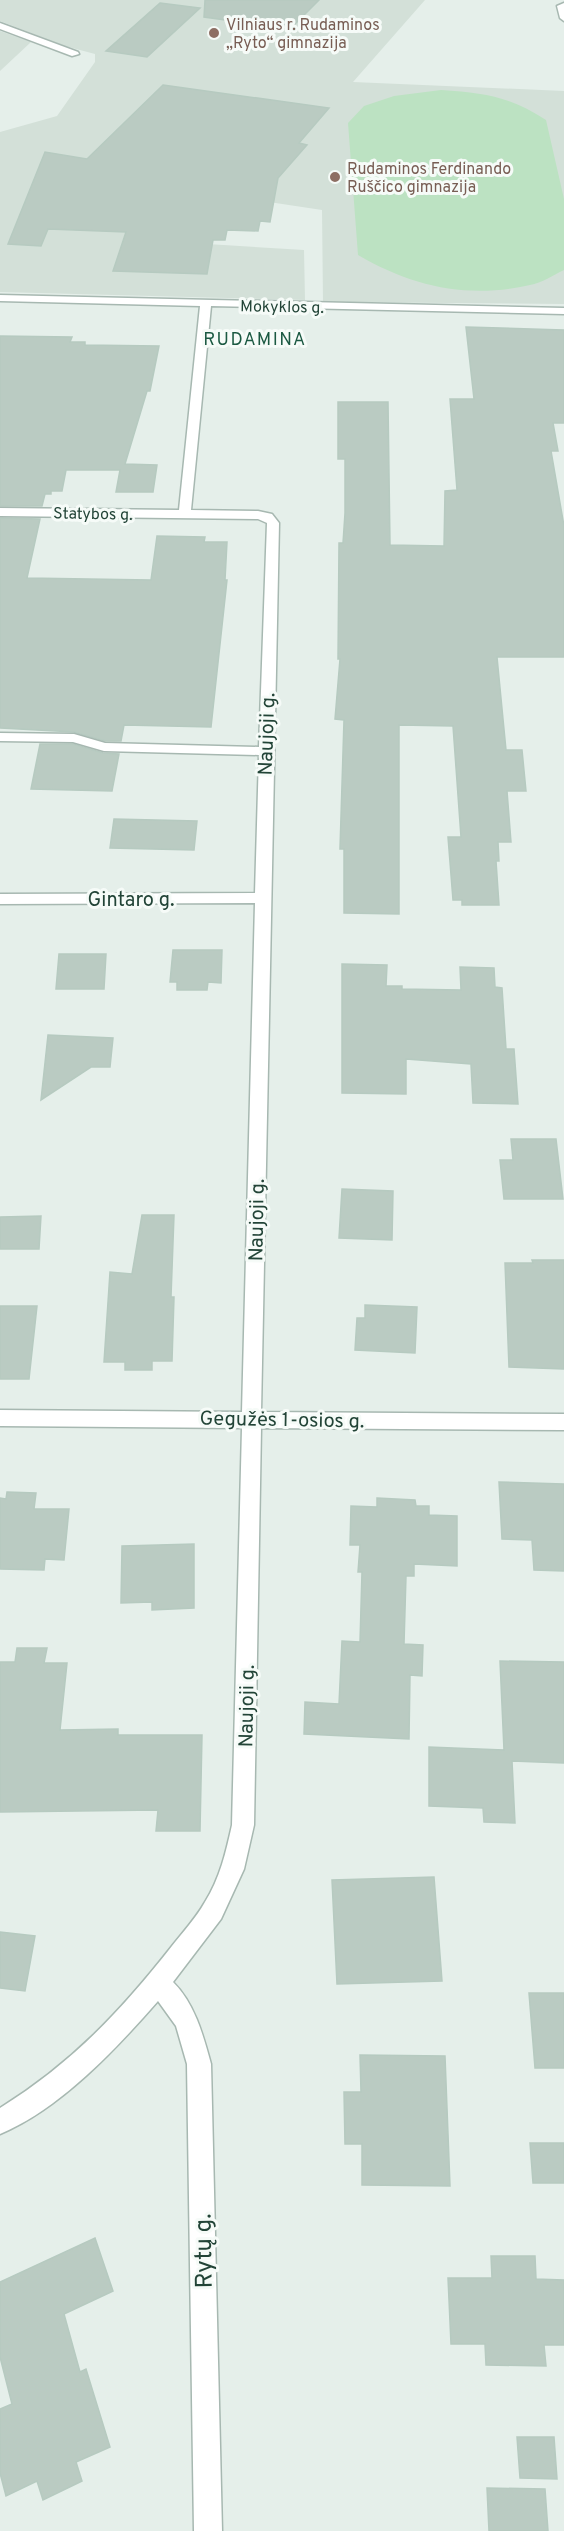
<svg xmlns="http://www.w3.org/2000/svg" width="564" height="2531" viewBox="0 0 564 2531" font-family="Overpass,sans-serif">
	<style>
		.built { fill: #d3e0d8 }
		.green { fill: #bce2c2 }
		.building { fill: #bacbc2; stroke: #b6cac0; stroke-width: 1.5 }
		.lines { fill: none; stroke-linecap: round; stroke-linejoin: round }
		.minor-casing { stroke: #a7b8b1; stroke-width: 3 }
		.minor { fill: #fff; fill-rule: evenodd }
		.education-dot { fill: #8d6e63; stroke: #f6fbf8; stroke-width: 2 }
		.labels { text-anchor: middle; stroke-width: 6; stroke-linejoin: round; paint-order: stroke }
		.far-education-label { font-size: 16px; fill: #785e54; stroke: #f6fbf8; text-anchor: start }
		.far-street-label { font-size: 16px; fill: #224437; stroke: #f6fbf8 }
		.far-quarter-label { font-size: 18px; letter-spacing: 1.5px; fill: #1b5942; stroke: #f6fbf8 }
		.street-label { font-size: 20px; fill: #224437; stroke: #f6fbf8 }
		.near-street-label { font-size: 24px; fill: #224437; stroke: #f6fbf8 }
	</style>
	<rect width="100%" height="100%" fill="#e5efea"/>
	<!-- built -->
	<g class="built">
		<polygon points="0,0 425,0 353,82 564,91 564,304 323,302 322,210 195,191 191,243 304,250 305,300 0,292 0,132 57,116 95,62 95,54 65,46 0,21"/>
		<polygon points="0,31 31,42 0,71"/>
	</g>
	<!-- green -->
	<path class="green" d="M441,90C485,93 508,96 546,120L564,199V270C553,275 542,283 530,285C468,299 413,287 358,255L348,123L364,106L394,96Z"/>
	<!-- building -->
	<g class="building">
		<polygon points="205,0 319,0 290,29 204,17"/>
		<polygon points="160,3 200,8 147,57 106,51"/>
		<polygon points="163,85 329,108 299,143 307,145 278,178 270,222 260,221 258,231 227,230 225,240 213,240 207,274 113,271 126,232 48,229 41,246 8,244 45,152 87,159"/>
		<polygon points="466,327 564,330 564,423 553,423 558,451 551,451 564,526 564,657 497,657 506,750 522,750 526,791 507,791 511,842 498,842 499,861 496,861 499,905 462,905 462,900 453,900 448,837 461,837 453,726 399,725 399,914 344,913 344,849 340,849 344,720 335,719 340,659 338,659 339,543 343,543 345,513 345,459 338,459 338,402 388,402 390,545 444,546 445,491 457,490 450,399 474,399"/>
		<polygon points="0,336 72,337 70,342 85,342 85,345 159,346 150,391 147,391 125,464 157,465 153,492 116,492 120,470 66,470 62,491 51,491 51,494 45,494 42,506 0,506"/>
		<polygon points="0,518 40,519 27,578 151,580 157,536 205,537 204,542 227,542 225,580 227,580 211,727 124,725 121,741 105,741 74,732 0,728"/>
		<polygon points="40,744 73,744 103,753 119,754 112,791 31,789"/>
		<polygon points="114,819 197,821 194,850 110,848"/>
		<polygon points="173,950 222,950 221,983 208,982 207,990 177,990 177,982 170,982"/>
		<polygon points="59,954 106,954 104,989 56,989"/>
		<polygon points="342,964 387,965 386,986 402,986 402,989 461,990 460,967 494,968 495,987 502,988 506,1049 514,1049 518,1104 473,1103 471,1064 406,1059 406,1094 342,1093"/>
		<polygon points="48,1035 113,1038 110,1067 91,1067 41,1100"/>
		<polygon points="511,1139 556,1139 563,1199 504,1199 500,1160 513,1160"/>
		<polygon points="342,1189 393,1191 392,1240 339,1238"/>
		<polygon points="142,1215 174,1215 171,1297 174,1297 172,1361 152,1361 152,1370 125,1370 125,1362 104,1362 110,1272 132,1274"/>
		<polygon points="41,1216 39,1249 0,1249 0,1217"/>
		<polygon points="532,1260 564,1260 564,1369 509,1367 505,1263 533,1263"/>
		<polygon points="365,1305 417,1307 415,1353 355,1350 357,1318 365,1318"/>
		<polygon points="0,1306 37,1306 29,1379 0,1379"/>
		<polygon points="499,1482 564,1484 564,1571 534,1570 532,1540 502,1539"/>
		<polygon points="7,1492 36,1493 34,1509 69,1509 64,1560 45,1559 44,1570 0,1569 0,1498 6,1499"/>
		<polygon points="377,1498 415,1500 416,1506 429,1506 429,1515 457,1516 457,1566 414,1564 414,1576 406,1576 404,1644 423,1645 422,1676 410,1675 409,1739 304,1734 305,1702 339,1704 342,1641 360,1642 362,1572 358,1572 360,1545 350,1545 351,1506 377,1507"/>
		<polygon points="194,1544 194,1608 152,1610 152,1602 121,1603 122,1546"/>
		<polygon points="17,1648 47,1648 44,1663 67,1663 60,1730 118,1729 118,1735 202,1735 200,1831 156,1831 158,1810 0,1812 0,1662 15,1662"/>
		<polygon points="500,1661 564,1662 564,1763 512,1761 515,1823 484,1822 483,1808 429,1806 429,1747 504,1750"/>
		<polygon points="434,1877 442,1981 337,1984 332,1880"/>
		<polygon points="0,1932 35,1936 25,1991 0,1988"/>
		<polygon points="529,1993 564,1993 564,2068 535,2068"/>
		<polygon points="360,2055 445,2056 450,2186 362,2185 362,2144 345,2144 344,2092 361,2092"/>
		<polygon points="530,2143 564,2143 564,2183 533,2183"/>
		<polygon points="95,2238 113,2291 64,2314 80,2372 86,2369 110,2447 76,2462 82,2481 43,2500 37,2481 6,2496 0,2473 0,2409 12,2404 0,2357 0,2282"/>
		<polygon points="491,2256 535,2256 536,2279 564,2280 564,2345 544,2345 546,2366 486,2365 485,2344 451,2344 448,2278 492,2278"/>
		<polygon points="517,2437 554,2437 557,2479 520,2478"/>
		<polygon points="487,2488 545,2489 548,2531 489,2531"/>
	</g>
	<g class="lines">
		<defs>
			<g id="minor">
				<polygon points="564,3 564,21 560,18 557,6"/>
				<polygon points="0,23 78,52 79,54 72,56 0,29"/>
				<path d="M0,295L564,308V314L211,306L191,510L258,511L272,514L279,523L261,1412L564,1414V1430L261,1428L254,1825L244,1869L221,1919L173,1982C195,2004 203,2035 211,2064L222,2531H194L187,2064L176,2026L158,2001C116,2049 60,2109 0,2134V2108C71,2064 121,2011 172,1946C183,1932 196,1918 205,1902C220,1878 226,1852 232,1825L242,1428L0,1426V1410L242,1412L255,903L0,904V894L255,893L259,755L104,751L73,742L0,741V733L74,734L105,743L259,747L267,523L258,519L0,516V508L179,510L200,306L0,301Z"/>
			</g>
		</defs>
		<!-- minor casing -->
		<use href="#minor" class="minor-casing"/>
		<!-- minor -->
		<use href="#minor" class="minor"/>
	</g>
	<!-- markers -->
	<g class="education-dot">
		<circle cx="214" cy="33" r="6"/>
		<circle cx="335" cy="177" r="6"/>
	</g>
	<g class="labels">
		<!-- far-education labels -->
		<g class="far-education-label">
			<text x="226" y="30">Vilniaus r. Rudaminos<tspan x="226" dy="18">„Ryto“ gimnazija</tspan></text>
			<text x="347" y="174">Rudaminos Ferdinando<tspan x="347" dy="18">Ruščico gimnazija</tspan></text>
		</g>
		<!-- far-street labels -->
		<g class="far-street-label">
			<text transform="translate(282 306) rotate(1)" y="6">Mokyklos g.</text>
			<text transform="translate(93 513) rotate(1)" y="6">Statybos g.</text>
		</g>
		<!-- far-quarter labels -->
		<g class="far-quarter-label">
			<text x="255" y="345">RUDAMINA</text>
		</g>
		<!-- street labels -->
		<g class="street-label">
			<text transform="translate(266 734) rotate(-88)" y="7">Naujoji g.</text>
			<text x="131" y="906">Gintaro g.</text>
			<text transform="translate(256 1220) rotate(-89)" y="7">Naujoji g.</text>
			<text transform="translate(282 1419) rotate(1)" y="7">Gegužės 1-osios g.</text>
			<text transform="translate(246 1706) rotate(-89)" y="7">Naujoji g.</text>
		</g>
		<!-- near-street labels -->
		<g class="near-street-label">
			<text transform="translate(203 2251) rotate(-91)" y="8">Rytų g.</text>
		</g>
	</g>
</svg>
